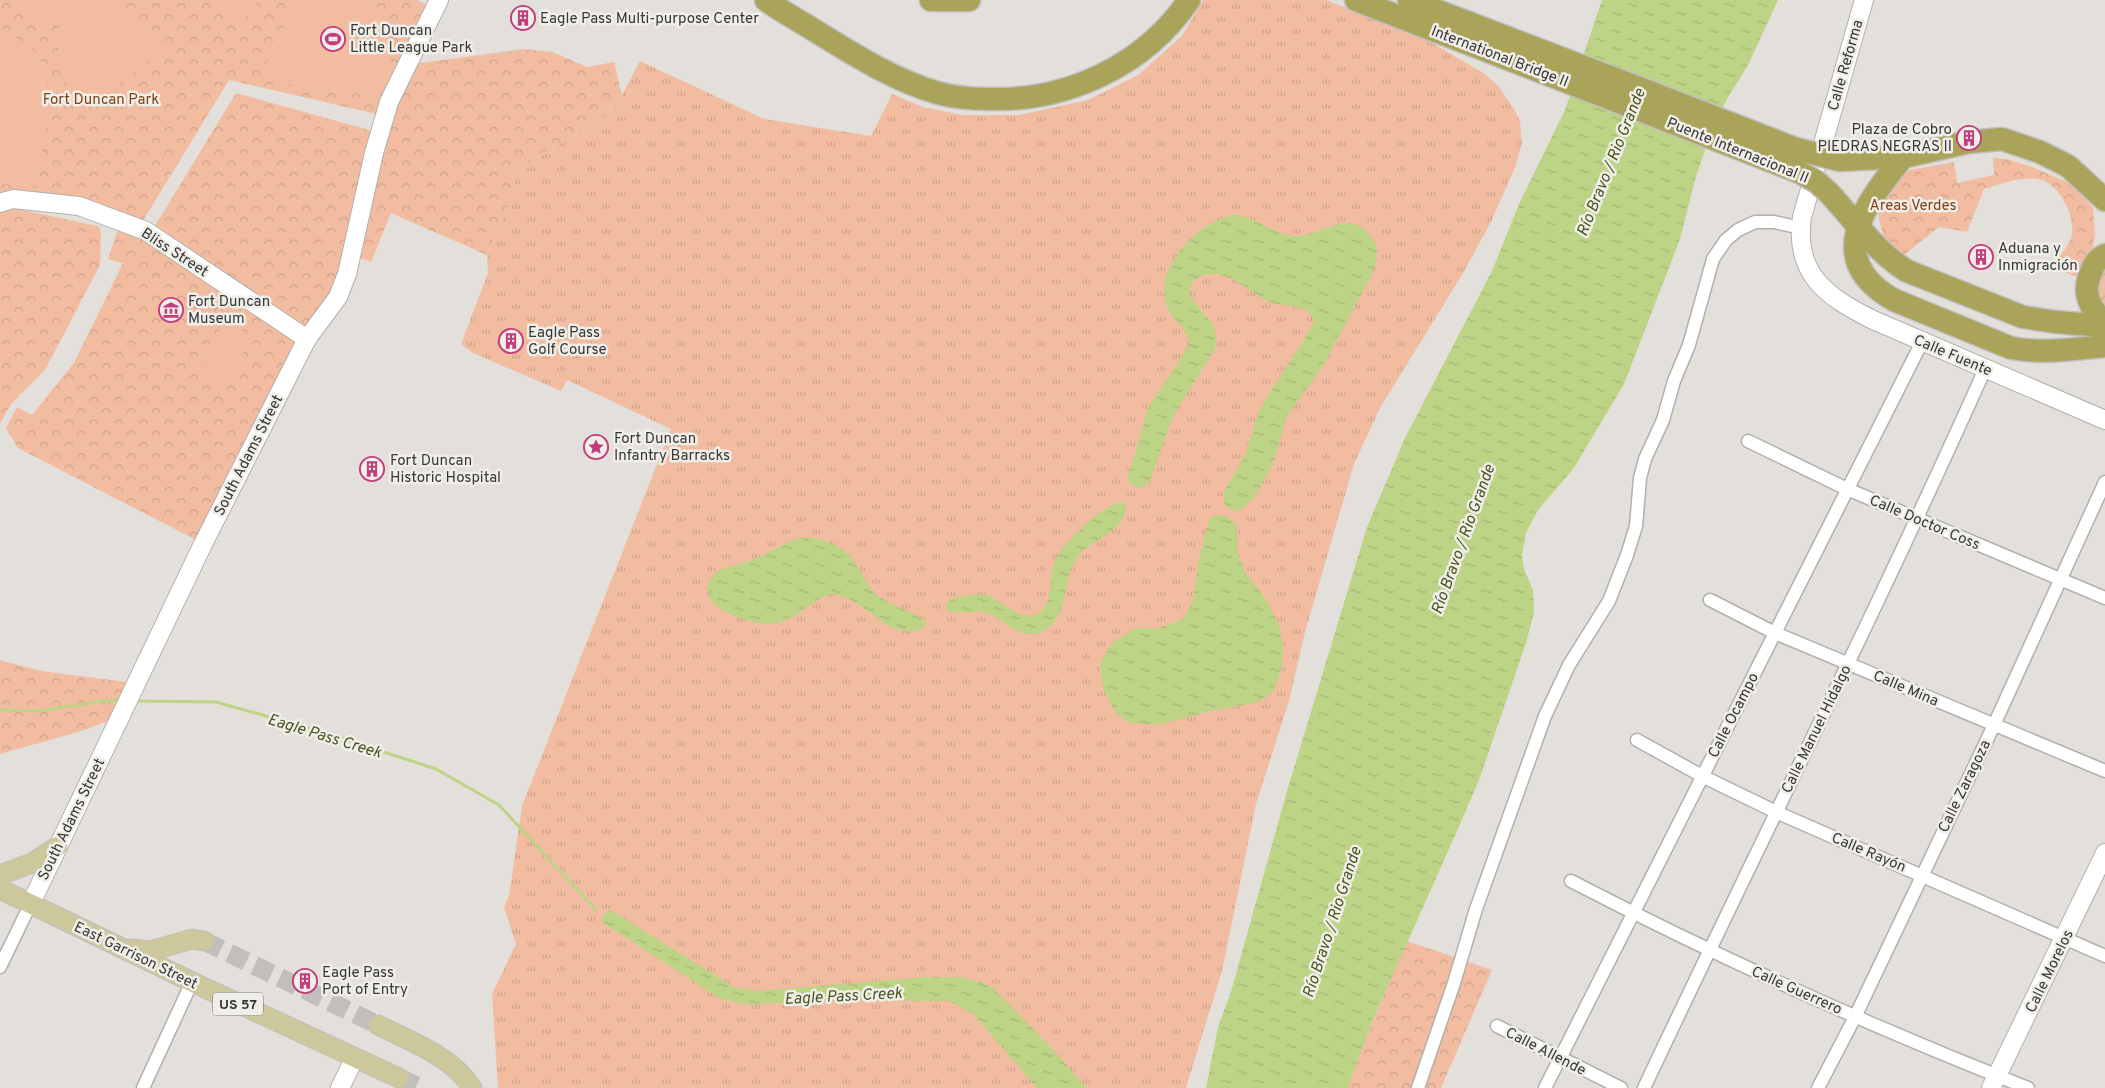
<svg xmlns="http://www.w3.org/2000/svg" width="2105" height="1088" viewBox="0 0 2105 1088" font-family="Overpass,sans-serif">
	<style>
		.grass { fill: url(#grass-tufts) }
		.park { fill: url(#park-crowns) }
		.pitch { fill: #f1bca0 }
		.water { fill: url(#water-ripples) }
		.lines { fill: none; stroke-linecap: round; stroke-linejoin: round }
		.stream { stroke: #bdd385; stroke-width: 3 }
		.primary-tunnel { stroke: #c1bebb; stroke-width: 19; stroke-dasharray: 19 9; stroke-linecap: butt }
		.street-casing { stroke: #b2b0ac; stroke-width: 15 }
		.secondary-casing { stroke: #b2b0ac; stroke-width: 20 }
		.primary-casing { stroke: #c0bfbf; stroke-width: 21 }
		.highway-casing { stroke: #c0bfbf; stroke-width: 25 }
		.street { stroke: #fff; stroke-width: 12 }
		.secondary { stroke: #fff; stroke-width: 18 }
		.primary { stroke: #ccc89c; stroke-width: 19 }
		.highway { stroke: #aaa35a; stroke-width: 22 }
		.highway-bridge-casing { stroke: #c0bfbf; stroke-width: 25; stroke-linecap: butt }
		.highway-bridge { stroke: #aaa35a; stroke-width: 22 }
		.labels { text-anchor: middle; stroke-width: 5; stroke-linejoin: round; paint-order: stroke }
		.shield { fill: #f0eee9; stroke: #706f6c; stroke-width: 1 }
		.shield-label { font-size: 14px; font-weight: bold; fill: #393836 }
		.poi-label { font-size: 15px; fill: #393836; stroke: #f0eee9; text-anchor: start }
		.street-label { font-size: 15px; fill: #393836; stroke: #f0eee9 }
		.park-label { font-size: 15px; fill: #854115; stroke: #f0eee9 }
		.water-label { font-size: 16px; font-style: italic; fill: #48561e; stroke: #f0eee9 }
	</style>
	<defs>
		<pattern id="grass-tufts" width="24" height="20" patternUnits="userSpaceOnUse" patternTransform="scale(1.25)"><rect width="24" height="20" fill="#f1bca0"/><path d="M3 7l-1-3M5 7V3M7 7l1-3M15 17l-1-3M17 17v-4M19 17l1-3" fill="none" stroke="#cfa28a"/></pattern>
		<pattern id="park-crowns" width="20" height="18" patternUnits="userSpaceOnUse" patternTransform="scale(1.25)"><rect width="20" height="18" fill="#f1bca0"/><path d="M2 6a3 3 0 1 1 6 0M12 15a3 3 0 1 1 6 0" fill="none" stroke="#cfa28a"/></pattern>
		<pattern id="water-ripples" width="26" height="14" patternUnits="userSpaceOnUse" patternTransform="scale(1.25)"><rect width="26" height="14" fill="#bdd385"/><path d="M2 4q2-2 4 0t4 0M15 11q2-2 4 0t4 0" fill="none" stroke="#a3b673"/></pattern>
	</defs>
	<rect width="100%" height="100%" fill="#e3e0dc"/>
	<!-- grass -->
	<polygon class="grass" points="1203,0 1326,0 1419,35 1485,74 1499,87 1515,111 1520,122 1522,143 1516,165 1491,222 1463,273 1380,408 1354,464 1305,632 1289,701 1256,804 1222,971 1186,1088 498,1088 492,994 516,944 504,907 509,896 522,806 671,429 567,380 561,391 473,353 461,344 488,273 487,255 516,188 511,173 613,112 640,61 764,119 871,136 892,94 923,107 962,115 1019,115 1088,100 1138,75 1182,36"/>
	<!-- park -->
	<g class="park">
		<polygon points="0,0 417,0 427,5 376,114 229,80 141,224 78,199 0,192"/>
		<polygon points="525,49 552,52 587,67 614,62 622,95 613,112 511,173 516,188 487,255 391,213 371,262 357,257 382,141 412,64"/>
		<polygon points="236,93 373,131 336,286 305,328 150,234"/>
		<path d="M1993,158L2007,159L2032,167L2074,185L2093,208L2095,234L2091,258L2077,277L2051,267C2058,258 2070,246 2072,234C2075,216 2060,186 2042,180C2023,175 2001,184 1984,189L1967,232L1939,227L1899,259C1884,251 1880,222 1877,207L1905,171L1954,162L1957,183L1994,175Z"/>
		<polygon points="13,208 98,226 101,232 100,265 45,370 11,404 0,424 0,212"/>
		<polygon points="119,226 185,265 301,341 200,542 18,448 6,428 17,407 32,415 74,363 123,263 108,259"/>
		<polygon points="2105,266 2105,310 2095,299 2096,279"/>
		<polygon points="0,660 41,671 127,682 113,719 85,730 0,754"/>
		<polygon points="1407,941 1492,970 1441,1088 1348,1088 1356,1060"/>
	</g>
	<!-- pitch -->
	<g class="pitch">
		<polygon points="10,0 71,0 56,25 47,23"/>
		<polygon points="76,0 114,0 163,47 157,55 87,107 66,82 60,66 58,48 59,27"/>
		<polygon points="220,0 259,0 248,16 242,19"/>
		<polygon points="299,0 369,0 382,15 391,64 379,97 279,83 269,78 267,62"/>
		<path d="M0,27C10,35 31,45 37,54C60,85 41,154 34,189L0,183Z"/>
		<path d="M222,324L247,332L251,338L227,385C215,385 205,381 201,370Z"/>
	</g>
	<!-- water -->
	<g class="water">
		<polygon points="1602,0 1778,0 1748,65 1727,99 1711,132 1695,180 1680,239 1624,384 1574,468 1538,510 1526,533 1522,556 1524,569 1533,590 1534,612 1526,643 1479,780 1457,831 1371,1024 1348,1088 1206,1088 1218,1027 1231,992 1287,791 1367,527 1405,438 1492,271 1519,204 1565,110"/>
		<path d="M1234,215C1257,216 1270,234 1291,236C1320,239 1348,204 1372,238C1380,249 1377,262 1372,274L1323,366L1287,416L1273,464L1257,493L1244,507L1234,511L1225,506L1223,496L1226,488L1245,455L1258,413L1265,400L1303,341L1314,321C1311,304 1282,307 1269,302C1249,293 1224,264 1199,277C1191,281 1189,288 1190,296L1214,326L1216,335L1215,349L1174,414L1149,483L1142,488C1133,487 1130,485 1128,476L1149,405L1171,374L1189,344C1188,327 1171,320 1166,304C1154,267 1199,220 1234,215Z"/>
		<path d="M1121,502L1125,505C1129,529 1092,540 1079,555C1061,576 1071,615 1045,630C1021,644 1007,620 987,613C975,609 954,617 946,609L947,603C951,598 956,597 963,596C970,595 979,593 986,595C1002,600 1025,627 1041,611C1054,599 1048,578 1054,563C1060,545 1102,505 1121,502Z"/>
		<polygon points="1216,515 1227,516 1236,525 1238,553 1245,572 1267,601 1280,628 1283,649 1282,666 1274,690 1266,698 1254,703 1214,710 1158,725 1130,723 1116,713 1104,691 1100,669 1102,660 1111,644 1130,631 1137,628 1156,629 1178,621 1185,616 1193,600 1199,558 1209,520"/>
		<path d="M808,537C836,542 848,549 862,574C866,581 869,587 875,593C890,606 909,610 926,620L924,627C895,647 864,598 836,595C816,592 799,622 771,624C753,624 704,611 708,587C709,580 712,575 718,571L752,560L795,539Z"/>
		<polygon points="609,909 734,987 759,991 925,977 960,977 984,983 994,989 1046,1042 1087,1088 1037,1088 972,1013 949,1001 822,1000 749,1005 721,999 600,921"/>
	</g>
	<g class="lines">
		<!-- stream -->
		<g class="stream">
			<polyline points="135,701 216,702 323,732 436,769 499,805 596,910"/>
			<polyline points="0,710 39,711 102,701 121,700"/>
		</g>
		<!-- primary-tunnel -->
		<g class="primary-tunnel">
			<polyline points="204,941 378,1025"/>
			<polyline points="399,1078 421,1088"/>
		</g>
		<defs>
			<g id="street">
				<polyline points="1748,441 1847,489 2105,598"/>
				<polyline points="1710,600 1775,633 2105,771"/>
				<polyline points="1637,740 1702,776 1776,812 2105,956"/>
				<path d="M1571,881C1720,958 1872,1027 2028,1088"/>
				<polyline points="0,967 31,903"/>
				<polyline points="1497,1026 1621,1088"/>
				<polyline points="143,1088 192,982"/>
				<polyline points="1418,1088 1454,983 1476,909 1545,716 1569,665 1609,601 1627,555 1636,526 1640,478 1645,459 1663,420 1674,381 1689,345 1713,259 1726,240 1738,230 1755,222 1774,222 1801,228"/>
				<polyline points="1545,1088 1922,342"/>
				<path d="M1644,1088C1757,848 1877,611 1985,369"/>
				<polyline points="1818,1088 1855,1017 1994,725 2105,482"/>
			</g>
			<g id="secondary">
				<path d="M1864,0L1802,217C1794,274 1826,296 1871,319L2105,420"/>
				<polyline points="0,203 13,199 79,206 146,231 307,339"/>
				<polyline points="31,903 203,544 307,339 338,297 347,274 374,153 389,102 439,0"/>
				<polyline points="340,1088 354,1059"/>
				<polyline points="1991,1088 2105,853"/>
			</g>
			<g id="primary">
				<polyline points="0,875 32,863 58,846"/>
				<polyline points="0,889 192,982 399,1078"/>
				<polyline points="131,949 150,951 192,939 204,941"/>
				<path d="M378,1025C411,1042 452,1056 472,1088"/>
			</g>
			<g id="highway">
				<path d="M766,0C782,12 800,21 817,32C856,56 894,80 938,93C955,98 973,99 991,99C1068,101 1145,65 1189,0"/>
				<polyline points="931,0 969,0"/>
				<polyline points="1356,0 1645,112"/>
				<polyline points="1409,0 1652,93"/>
				<path d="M1903,157C1865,204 1822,259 1894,300L2011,348C2042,354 2074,349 2105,346"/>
				<polyline points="1840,160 1903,157 1969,142 2002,139 2040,152 2068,166 2105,200"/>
				<path d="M1829,193C1854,220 1876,252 1907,271L2023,317L2055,322L2105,326"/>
				<path d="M2105,255C2099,258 2094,263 2092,270C2081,293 2089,306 2105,324"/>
			</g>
		</defs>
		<!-- street casing -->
		<use href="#street" class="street-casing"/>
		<!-- secondary casing -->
		<use href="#secondary" class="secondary-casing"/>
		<!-- primary casing -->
		<use href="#primary" class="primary-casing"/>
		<!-- highway casing -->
		<use href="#highway" class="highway-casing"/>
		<!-- street -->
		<use href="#street" class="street"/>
		<!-- secondary -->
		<use href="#secondary" class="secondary"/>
		<!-- primary -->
		<use href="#primary" class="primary"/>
		<!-- highway -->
		<use href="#highway" class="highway"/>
		<defs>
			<g id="highway-bridge">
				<polyline points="1652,93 1796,149 1840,160"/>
				<polyline points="1645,112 1799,172 1817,182 1829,193"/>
			</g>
		</defs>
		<!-- highway-bridge casing -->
		<use href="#highway-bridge" class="highway-bridge-casing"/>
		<!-- highway-bridge -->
		<use href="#highway-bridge" class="highway-bridge"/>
	</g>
	<!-- icons -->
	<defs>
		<symbol id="building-ring" viewBox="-11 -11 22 22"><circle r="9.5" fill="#f0eee9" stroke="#c33d7d" stroke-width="1.5"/><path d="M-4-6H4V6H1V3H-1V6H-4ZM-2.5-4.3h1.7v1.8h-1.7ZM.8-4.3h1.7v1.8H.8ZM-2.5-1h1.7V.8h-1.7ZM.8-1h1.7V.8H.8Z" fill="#c33d7d"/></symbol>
		<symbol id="stadium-ring" viewBox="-11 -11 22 22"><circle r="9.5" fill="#f0eee9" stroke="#c33d7d" stroke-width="1.5"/><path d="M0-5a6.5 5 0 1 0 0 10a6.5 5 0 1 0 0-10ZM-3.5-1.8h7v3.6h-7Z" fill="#c33d7d"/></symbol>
		<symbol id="museum-ring" viewBox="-11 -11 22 22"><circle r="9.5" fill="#f0eee9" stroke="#c33d7d" stroke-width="1.5"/><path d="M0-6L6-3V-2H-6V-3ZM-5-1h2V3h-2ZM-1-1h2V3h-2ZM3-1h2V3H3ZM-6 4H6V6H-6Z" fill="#c33d7d"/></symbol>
		<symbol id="sight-ring" viewBox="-11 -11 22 22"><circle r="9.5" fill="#f0eee9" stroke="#c33d7d" stroke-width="1.5"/><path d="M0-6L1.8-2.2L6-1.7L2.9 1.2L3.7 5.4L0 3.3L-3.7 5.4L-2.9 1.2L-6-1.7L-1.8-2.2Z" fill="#c33d7d"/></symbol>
	</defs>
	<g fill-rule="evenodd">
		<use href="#building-ring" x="509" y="4" width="28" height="28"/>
		<use href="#stadium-ring" x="319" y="25" width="28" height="28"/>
		<use href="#building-ring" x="1955" y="124" width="28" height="28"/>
		<use href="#building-ring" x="1967" y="243" width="28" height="28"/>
		<use href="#museum-ring" x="157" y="296" width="28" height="28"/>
		<use href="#building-ring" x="497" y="327" width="28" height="28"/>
		<use href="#sight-ring" x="582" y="433" width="28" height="28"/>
		<use href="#building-ring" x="358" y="455" width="28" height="28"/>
		<use href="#building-ring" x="291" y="967" width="28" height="28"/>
	</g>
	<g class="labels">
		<!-- shield labels -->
		<rect class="shield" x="213" y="992.5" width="50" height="23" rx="4"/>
		<g class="shield-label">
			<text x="238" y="1009">US 57</text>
		</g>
		<!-- poi labels -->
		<g class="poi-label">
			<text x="540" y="23">Eagle Pass Multi-purpose Center</text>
			<text x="350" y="35">Fort Duncan<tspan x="350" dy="17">Little League Park</tspan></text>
			<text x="1952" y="134" text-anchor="end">Plaza de Cobro<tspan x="1952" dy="17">PIEDRAS NEGRAS II</tspan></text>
			<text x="1998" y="253">Aduana y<tspan x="1998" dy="17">Inmigración</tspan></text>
			<text x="188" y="306">Fort Duncan<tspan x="188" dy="17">Museum</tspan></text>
			<text x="528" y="337">Eagle Pass<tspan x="528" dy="17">Golf Course</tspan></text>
			<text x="614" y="443">Fort Duncan<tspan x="614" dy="17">Infantry Barracks</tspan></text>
			<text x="390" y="465">Fort Duncan<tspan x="390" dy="17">Historic Hospital</tspan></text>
			<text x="322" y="977">Eagle Pass<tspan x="322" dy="17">Port of Entry</tspan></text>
		</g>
		<!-- street labels -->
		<g class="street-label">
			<text transform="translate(1500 56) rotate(21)" y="5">International Bridge II</text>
			<text transform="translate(1845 65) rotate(-74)" y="5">Calle Reforma</text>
			<text transform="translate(1738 150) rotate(22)" y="5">Puente Internacional II</text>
			<text transform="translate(175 252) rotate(33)" y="5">Bliss Street</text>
			<text transform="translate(1953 355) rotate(23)" y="5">Calle Fuente</text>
			<text transform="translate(248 455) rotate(-63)" y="5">South Adams Street</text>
			<text transform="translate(1925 522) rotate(23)" y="5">Calle Doctor Coss</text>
			<text transform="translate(1906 688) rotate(23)" y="5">Calle Mina</text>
			<text transform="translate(1733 715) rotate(-63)" y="5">Calle Ocampo</text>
			<text transform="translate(1816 729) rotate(-64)" y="5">Calle Manuel Hidalgo</text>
			<text transform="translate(1964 786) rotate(-64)" y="5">Calle Zaragoza</text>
			<text transform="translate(71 819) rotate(-64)" y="5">South Adams Street</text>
			<text transform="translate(1869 852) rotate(23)" y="5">Calle Rayón</text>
			<text transform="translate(136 955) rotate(26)" y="5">East Garrison Street</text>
			<text transform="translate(2049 971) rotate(-64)" y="5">Calle Morelos</text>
			<text transform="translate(1797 990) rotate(24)" y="5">Calle Guerrero</text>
			<text transform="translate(1546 1051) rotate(27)" y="5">Calle Allende</text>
		</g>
		<!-- park labels -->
		<g class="park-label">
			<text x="101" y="104">Fort Duncan Park</text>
			<text x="1913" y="210">Areas Verdes</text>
		</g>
		<!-- water labels -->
		<g class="water-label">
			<text transform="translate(1610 162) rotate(-68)" y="6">Río Bravo / Rio Grande</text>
			<text transform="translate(1462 539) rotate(-70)" y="6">Río Bravo / Rio Grande</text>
			<text transform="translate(325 735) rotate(17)" y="6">Eagle Pass Creek</text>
			<text transform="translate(1331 922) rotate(-72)" y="6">Río Bravo / Rio Grande</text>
			<text transform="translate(843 995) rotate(-3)" y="6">Eagle Pass Creek</text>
		</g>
	</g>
</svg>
